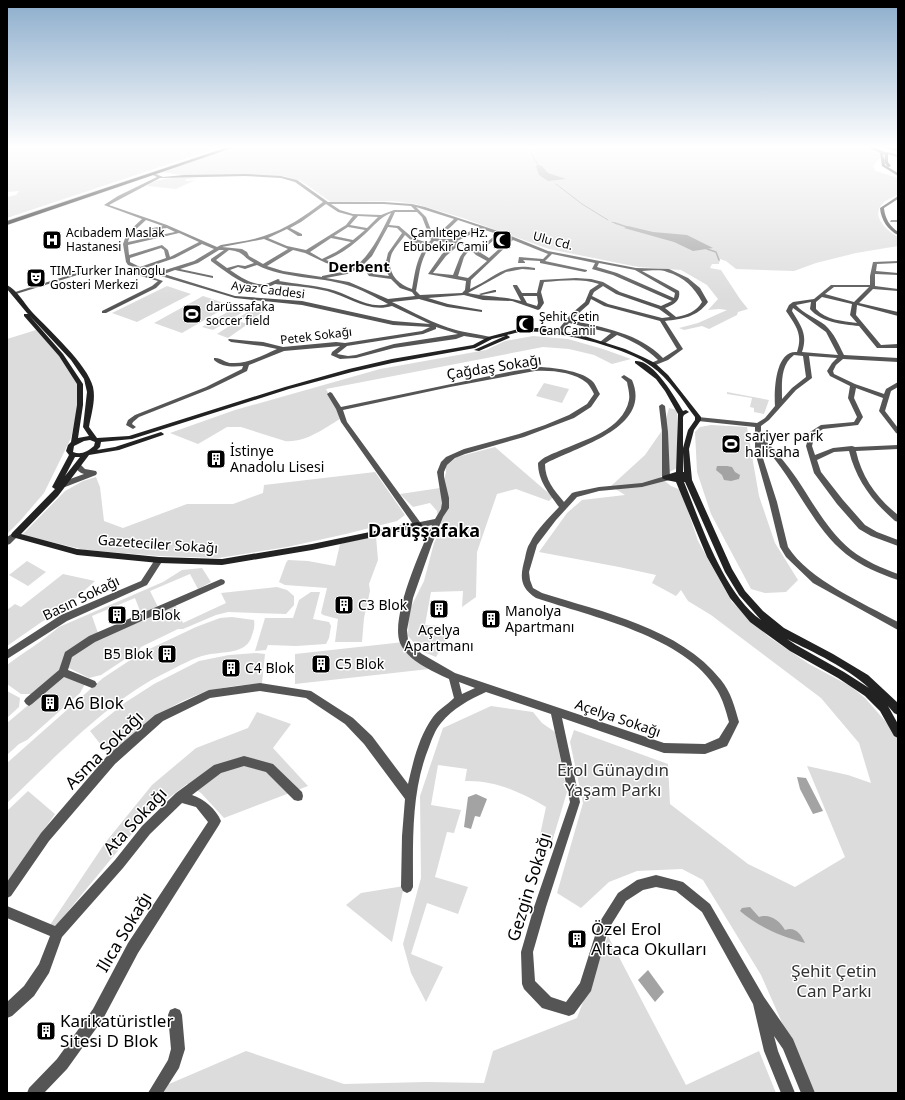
<svg xmlns="http://www.w3.org/2000/svg" width="905" height="1100" viewBox="0 0 905 1100" font-family="'Noto Sans',sans-serif">
	<style>
		.green { fill: #dcdcdc }
		.water { fill: #a3a3a3 }
		.lines { fill: none; stroke-linecap: round; stroke-linejoin: round }
		.stream-far1 { stroke: #a3a3a3; stroke-width: 1 }
		.stream { stroke: #a3a3a3; stroke-width: 1.5 }
		.primary-casing { stroke: #dbdbdb; stroke-width: 1 }
		.street { fill: #555; fill-rule: evenodd }
		.secondary { fill: #222; fill-rule: evenodd }
		.primary { fill: #000; fill-rule: evenodd }
		.labels { text-anchor: middle; stroke-width: 3; stroke-linejoin: round; paint-order: stroke }
		.far-poi-label { font-size: 12px; fill: #000; stroke: #fff; text-anchor: start }
		.far-street-label { font-size: 12px; fill: #000; stroke: #fff }
		.street-label { font-size: 14px; fill: #000; stroke: #fff }
		.poi-label { font-size: 14px; fill: #000; stroke: #fff; text-anchor: start }
		.far-district-label { font-size: 15px; font-weight: bold; fill: #000; stroke: #fff }
		.near-poi-label { font-size: 17px; fill: #000; stroke: #fff; text-anchor: start }
		.near-street-label { font-size: 17px; fill: #000; stroke: #fff }
		.near-park-label { font-size: 17px; fill: #333; stroke: #fff }
		.district-label { font-size: 18px; font-weight: bold; fill: #000; stroke: #fff }
	</style>
	<rect width="100%" height="100%" fill="#fff"/>
	<!-- green -->
	<g class="green">
		<polygon points="7,146 179,146 176,148 223,146 7,218 7,197 16,195 19,191 7,192"/>
		<path d="M239,146H865L880,154V158L873,166L876,171L898,178V194C892,198 883,201 880,207C873,219 889,232 898,237V246L856,253L816,263L794,271L736,269L726,261L720,259L719,264H712L710,268L721,270L740,299L748,309L738,312L737,315L709,329L702,326L684,330L679,328L698,323L727,310L719,309L708,310L718,299L707,285L681,270L638,267L549,249L463,218L416,204L393,201L331,202L301,181L284,176L182,175L161,172Z"/>
		<path d="M197,178L186,179V181L195,180L176,189L147,186C159,176 181,178 197,178Z"/>
		<polygon points="167,286 191,294 137,322 112,313"/>
		<polygon points="203,296 230,305 182,333 154,323"/>
		<polygon points="241,304 251,307 213,330 202,327"/>
		<polygon points="257,306 268,309 249,321 238,318"/>
		<polygon points="237,321 248,324 228,338 217,334"/>
		<polygon points="36,330 54,347 80,384 78,405 71,438 44,493 20,521 7,534 7,339"/>
		<path d="M533,336L568,339L603,349L631,359L612,364L594,355L569,349L543,347L326,389L337,409L340,419C323,429 305,443 285,441L241,427H227L198,444L170,433L235,410L380,369L486,350L505,341Z"/>
		<polygon points="544,383 569,389 562,403 536,396"/>
		<polygon points="727,392 769,400 764,414 754,412 754,408 750,407 752,398 727,394"/>
		<polygon points="669,408 677,410 677,468 660,477 671,486 681,490 698,541 732,602 769,637 809,664 850,686 865,698 894,731 898,739 898,1093 813,1093 761,975 703,880 682,869 637,871 609,882 581,908 557,893 583,803 570,742 574,730 668,764 670,804 748,864 795,887 845,857 807,766 848,775 871,783 859,743 821,698 711,615 688,601 681,590 676,596 652,583 656,575 619,567 539,552 567,513 582,500 625,495 611,486 645,455 663,429"/>
		<polygon points="711,425 747,427 759,496 775,543 798,580 786,592 765,593 751,589 711,514 697,472 695,432 700,427"/>
		<polygon points="495,447 553,497 549,501 516,489 497,494 477,552 476,597 462,607 463,591 431,592 425,625 453,627 436,657 421,651 408,636 409,611 424,581 434,543 443,526 439,523 437,511 430,503 413,507 400,494 440,488 446,473 446,466 457,457"/>
		<polygon points="375,472 405,515 397,521 346,534 287,547 219,558 159,556 85,550 22,535 65,491 83,481 96,477 100,487 104,521 123,528 187,504 233,504 263,493 264,485"/>
		<polygon points="376,536 378,560 369,584 370,591 364,618 362,642 335,642 338,619 323,615 321,613 327,588 285,585 279,582 286,563 288,560 308,561 335,566 340,544"/>
		<polygon points="27,561 46,572 28,586 9,575"/>
		<path d="M202,568L211,582L198,589L190,574L150,591L159,609L142,616L135,598L92,616L98,633L82,642L59,673L32,694H21L7,684V665C24,652 43,641 59,627L163,582L182,570Z"/>
		<polygon points="63,574 95,581 57,615 43,621 7,646 7,610 15,604 21,607"/>
		<polygon points="277,587 287,590 294,596 294,605 286,614 228,612 216,615 183,629 178,629 141,647 139,650 101,675 89,678 69,668 71,657 80,648 135,622 137,623 148,619 149,615 175,604 183,623 226,603 221,593"/>
		<polygon points="311,592 320,592 313,619 329,622 331,626 329,638 326,644 296,646 268,645 266,650 255,651 265,618 293,618 299,600"/>
		<path d="M232,617L254,620C255,625 254,630 252,635C247,655 223,651 206,655C193,658 179,666 167,672C108,700 54,759 7,803V763L103,678L141,653L196,627L220,618Z"/>
		<polygon points="404,642 429,669 295,684 295,654"/>
		<path d="M256,653L265,654L262,683C245,685 226,686 210,691C170,701 140,729 109,755L90,731L126,702L154,684L199,661L229,655Z"/>
		<polygon points="66,676 85,684 80,693 27,740 19,744 7,755 7,723 58,680"/>
		<polygon points="7,691 20,698 19,707 7,718"/>
		<path d="M491,706L533,712L542,723L555,732L567,792L552,842L540,835L546,807C520,792 495,780 465,781L467,769L438,765L431,805L461,810L454,833L447,832L435,877L468,887L458,914L427,903L411,954L443,967L426,1002L411,973L403,944L421,878L420,796L443,728Z"/>
		<polygon points="257,712 291,724 273,748 308,786 224,818 201,793 187,784 149,813 55,927 50,925 105,843 152,785 196,748 248,728"/>
		<polygon points="28,791 55,814 7,883 7,811"/>
		<polygon points="404,886 392,942 346,905 361,893"/>
		<polygon points="608,936 686,1085 759,1051 776,1093 152,1093 155,1090 246,1051 344,1084 426,1082 484,1083 493,1051 577,1018"/>
	</g>
	<!-- water -->
	<g class="water">
		<polygon points="538,165 542,166 548,173 566,179 548,181 539,175 536,166"/>
		<polygon points="628,226 653,232 687,235 713,248 693,251 674,242 624,228"/>
		<polygon points="717,466 727,466 732,467 735,472 740,475 739,479 731,481 724,480 722,475 716,470"/>
		<polygon points="797,777 806,778 823,811 813,814 800,789"/>
		<polygon points="476,794 487,799 480,817 475,816 471,829 464,827 468,797"/>
		<path d="M750,907L759,917C770,913 780,921 785,930C795,926 801,934 805,943C779,935 762,929 740,911L742,908Z"/>
		<polygon points="648,970 664,992 655,1002 638,980"/>
	</g>
	<g class="lines">
		<!-- stream-far1 -->
		<g class="stream-far1">
			<polyline points="527,146 539,167"/>
			<polyline points="556,184 582,204 608,220"/>
			<polyline points="612,222 618,224"/>
		</g>
		<!-- stream -->
		<g class="stream">
			<polyline points="615,223 627,227"/>
			<polyline points="707,249 716,252 719,260"/>
		</g>
		<defs>
			<g id="primary">
				<polygon points="231,146 238,146 7,225 7,221"/>
				<polygon points="879,146 898,149 898,151 880,147"/>
			</g>
		</defs>
		<!-- primary casing -->
		<use href="#primary" class="primary-casing"/>
		<!-- street -->
		<g class="street">
			<rect x="896" y="146" width="2" height="1"/>
			<polygon points="887,152 898,155 898,157 887,154"/>
			<path d="M153,173L163,177L184,175L245,174L281,176L297,180L328,202H384L412,204L425,207L501,232L548,251L636,268L669,269L688,278L700,288L708,302C697,317 683,319 665,321L683,349L668,360L653,366L651,365V363L658,360C646,348 633,341 617,335L604,344H600V342L611,333L569,323L561,333H557V331L571,314L585,302L590,290L599,284C581,278 563,281 544,282L541,292L544,303L540,309L538,310L512,301L483,300L464,295L428,298L448,304L482,310V312L447,307L419,299L392,302C413,312 434,324 456,330C465,333 487,335 493,338L490,340L464,336L456,339L394,348L356,358L340,359L331,355L332,352L340,346L284,351L249,365L247,371L210,389L139,417L133,422L132,424L136,427L133,429L126,425L128,420L135,415L206,387L242,369L243,366C232,367 222,367 214,360V358C220,357 225,363 232,363C248,364 263,355 277,349L263,346L231,342L228,340L229,339L263,342L283,347L336,342L345,343L422,331L430,327L393,325L302,305L235,298L141,270L137,272L163,281L156,288L106,313H102V311L152,286L158,281L131,273V271L137,268L128,265L126,262L123,244L127,233L142,219L104,205L118,196L157,177L153,175ZM245,176L281,178L295,182L323,202C305,216 286,229 264,236C250,241 235,242 221,245L217,247L167,225L109,205L160,178ZM326,204L338,212L353,216L346,225L306,250L287,246L268,238L287,229L298,236H302V234L290,228L301,222ZM331,204H384L411,206L415,210H394L381,215L353,214L340,210ZM416,207L454,219L434,238L426,217ZM395,212H417L422,217L431,240L428,243L413,238L399,226L389,225ZM391,213C381,232 373,252 356,266L338,264L326,260C340,255 353,245 365,234C373,227 380,217 391,213ZM358,216L378,217L367,228L350,225ZM146,220L163,226L133,232ZM458,220L479,227L454,239H438ZM348,227L365,230L353,240L334,236ZM388,227L397,228L402,233L388,253L385,266L361,267L372,256ZM167,228L175,232L128,242L130,235ZM482,229L497,234L477,250L472,245L457,241ZM179,233L199,242L170,257L168,250L162,245L129,255L128,245ZM405,235L413,242L426,246C416,259 415,273 412,289C396,284 385,270 392,253C395,247 401,241 405,235ZM500,235L510,239L489,258L481,253L482,250ZM331,238L351,242L336,252L322,259L310,252ZM264,239L288,249L263,264L249,256L247,252L242,249L222,247ZM513,240L548,254L543,259L519,257L518,263H525V262L523,260L540,261V263L585,272L587,271V270L545,261L552,254L595,263L592,269L613,275L672,301L661,306L620,292L603,282L591,279L576,278L540,280L537,293H522L517,285H513V286L521,301C504,296 485,297 468,293L506,272L522,269L535,270V268C504,262 495,278 470,289L471,280ZM434,241L456,243L442,254L428,274L466,281L465,290L462,293L420,295L416,291C420,271 420,257 434,241ZM202,244L214,249L194,261L159,272L145,268L175,258ZM460,244L467,247L460,257L453,275L433,273L446,256ZM161,248L164,250L166,258L140,267L130,262V258ZM470,249L476,255L487,261L468,278L458,276L464,257ZM219,250H224L211,259V261C228,273 254,296 275,284C293,286 310,287 327,291C350,297 368,313 392,306L430,324L393,321L302,301L235,296L164,274L175,270L213,278V276L180,269L198,263ZM229,250C245,252 241,256 254,263L245,266L238,265L227,268L216,260ZM293,250L305,253L326,263L351,269L342,272L322,276V277L283,271L267,266ZM599,263L635,270L675,293L674,298L617,273L597,267ZM257,265C284,279 318,276 347,285C361,289 375,297 388,304C368,310 348,293 329,289C313,285 296,284 279,281L280,280L278,279C275,280 272,282 269,283C256,288 240,277 230,270L238,267L245,269ZM357,269L365,270L369,276L391,279L400,288L412,292L415,296L388,299L349,282L326,278L347,274ZM385,269L389,276L373,274L370,270ZM642,271C649,271 660,269 667,272C684,277 694,287 702,302C696,312 687,315 676,317L665,308C673,305 681,301 679,291ZM603,286L616,294L659,309L670,317L662,318L608,304L592,296L594,292ZM523,296H537L538,303L537,306L527,303ZM591,299L604,306L660,321L677,349L663,358C639,333 604,328 571,320L589,304ZM436,327L458,334L394,344L356,355L348,356L337,354L347,346L423,334L436,329Z"/>
			<polygon points="891,220 898,220 898,222 890,222"/>
			<path d="M898,261V263L877,264L876,271L898,273V275L875,274V286L898,289V291L873,289L859,303L898,312V316L857,305L856,315L881,345L898,344V348H877L859,326C842,324 822,323 810,309L811,302L796,305C804,314 816,318 825,325C834,333 839,345 844,355L898,358V362L843,359L836,365L833,371L834,374L855,384L884,394L886,389L898,382V387L891,391L885,411L898,428V434L896,433L879,411L883,398L856,388L854,398L863,417L858,425L823,429L815,434L812,446L815,455L833,448L852,446L855,447L898,445V449L856,451C862,478 877,498 898,515V522L895,521C873,502 856,480 849,451L834,452L817,460L821,472L843,500L865,525L877,532L898,540V546L871,536L859,529L837,504L814,473L806,446L810,432L821,425L854,422L857,417L848,398L850,386L830,376L827,371L832,363L837,358L809,356L812,378L796,390L769,420L761,426V436C775,450 786,463 797,479C813,503 828,531 851,550C865,561 882,568 898,574V580C880,574 861,566 846,554C810,525 794,476 761,444V452L777,502L788,547C809,580 863,603 898,622V630L813,583L786,557L780,547L769,502L755,452V427L698,421L695,419L698,417L757,423L765,418L775,406C774,391 775,350 797,352C803,334 796,326 786,311L789,305L793,302L814,299L831,285H870V276L873,262ZM834,287H869L854,302L825,294ZM822,297L852,304L850,315L857,323C842,321 826,320 816,309V302ZM793,308L826,332L838,355L802,352C808,334 801,326 792,311ZM794,355L803,356L806,377L792,388L782,399C782,384 780,365 794,355Z"/>
			<polygon points="80,272 84,273 16,294 12,293"/>
			<polygon points="494,290 496,290 496,292 481,295 479,294"/>
			<path d="M541,367C555,368 585,371 594,383C596,386 598,391 600,394L591,407L574,418L524,437L465,454L455,458L447,465L444,472V477L449,498V508L443,517L432,544L413,598L407,630L408,640L416,649L422,654L455,673L664,743L705,744L719,738L729,722C726,711 723,700 717,690C685,636 592,617 536,598C519,587 520,576 525,558C526,553 527,547 530,543C536,530 550,517 559,507C549,493 538,481 538,463C543,457 552,454 559,451C584,440 623,430 629,400C630,394 628,388 627,382L621,377L624,375L632,380C653,429 575,447 545,464C545,480 554,490 564,502L572,493L575,492L599,487L642,483L662,477V432L659,406L662,404L665,406L668,432L670,478L669,480L642,487L599,491L577,497L556,520L537,545L529,572L530,580L533,588L542,593C602,612 680,628 721,680C731,692 735,708 739,722L727,746L705,754L664,753L562,718L580,802L546,907L533,952L535,981L551,997L566,1002L580,983L599,923L618,893L637,880L656,875L683,882L710,904L764,997L793,1039L815,1093H801L783,1049L774,1036L778,1051L795,1093H781L764,1051L753,1004L702,912L676,891L656,887L643,890L626,901L608,930L591,991L574,1014L569,1016L542,1008L524,989L522,984L521,952L534,907L570,802L551,714L486,692C469,700 453,708 441,723C435,730 432,739 429,747C411,791 413,840 413,887L411,891L407,893L403,891L401,887L402,836L405,799L364,744L345,724L306,698L260,691L210,698L163,721L115,764L49,841L11,896L7,898V882L41,833L107,756L155,715L209,690L260,683L311,691L353,718L372,736L408,784C413,762 419,736 433,717C438,710 447,705 454,698L449,679C432,671 408,661 400,643C390,618 421,549 432,525L418,528L415,527L341,422L336,409L327,394L330,392L332,393L341,407L514,371ZM535,371C551,370 574,372 587,383C590,386 592,390 594,394L587,404L569,415L545,425L519,434L464,449L446,457L441,462L437,472L442,503L441,509L435,519L420,522L347,422L343,410L450,387ZM459,682L475,688L462,694Z"/>
			<path d="M76,464H80L85,469L96,471L97,473L96,475L65,487H59L58,485L59,483L84,474C80,473 77,470 74,466Z"/>
			<polygon points="15,532 18,533 19,535 10,544 7,545 7,537"/>
			<polygon points="159,557 162,558 163,560 147,585 67,621 7,659 7,650 61,615 141,581 156,558"/>
			<polygon points="221,579 224,580 225,582 224,584 95,642 72,657 68,670 95,681 97,684 95,687 92,688 64,677 32,704 29,706 26,704 24,701 26,698 59,670 65,652 89,636"/>
			<path d="M244,756L273,764L302,792L303,796L302,800L298,801L294,800L266,772L244,766L221,773L192,795C204,799 216,809 221,821L219,825L138,953L103,1019L67,1069L44,1093H27L29,1088L57,1059L93,1009L128,943L208,822L196,807L182,803L150,834L123,868L62,937L49,973L34,996L12,1016L7,1018V1002L24,986L39,964L50,936L7,918V906L55,926L115,860L142,826L176,793L214,765Z"/>
			<polygon points="175,1008 180,1010 182,1015 185,1049 179,1068 163,1093 148,1093 168,1060 171,1049 168,1015 170,1010"/>
		</g>
		<!-- secondary -->
		<g class="secondary">
			<path d="M865,146H870L888,153V162L891,166L888,167L898,173V176L882,166L880,153ZM883,154L885,155L884,162L888,167L885,165Z"/>
			<path d="M898,196V199L884,208C885,219 890,226 898,232V235C888,230 881,220 880,208Z"/>
			<path d="M7,285C17,290 24,303 32,312C48,329 88,365 93,387C96,400 91,415 89,427L97,438L129,436L285,387L349,369L392,359L473,345L488,337L522,328H542L578,334L625,349L645,358L655,363L668,375L701,417V420L694,430L689,449L692,480L732,569L745,591L763,611L784,628L833,654L868,675L898,703V715L894,713L888,706L898,724V738L894,736L880,711L865,696L838,678L790,651L750,622L730,598L707,557L676,482L666,480L662,478L663,476L676,472L678,414L665,391L656,379L635,363V361C653,359 675,397 683,411L686,410L689,412L684,415L683,417V448L688,430L695,420V417C682,400 669,378 651,366C628,348 551,328 522,332C517,332 512,334 507,335L510,337L509,338L479,351L474,350L505,336L492,339L475,348L392,363L352,372L289,389L132,439L101,442L100,447L97,450L115,447L161,432L164,434L163,435L119,450L89,455L58,496L21,534L77,549L159,557L222,559L312,544L418,522L421,523L422,525L421,527L312,550L222,565L159,563L77,555L12,537L11,535L12,533L55,489L52,487L69,455L66,451L68,445L71,442L77,405V384L59,356L24,316V314H28L63,354L83,384V405L78,438L89,436L83,427L87,392L84,379L71,360L27,313L7,289ZM90,440L95,442L94,446C87,452 81,455 73,452L74,446L84,441ZM683,453L684,472H683ZM75,457H80L65,476ZM684,482H685L725,572L739,595L761,620C724,594 701,524 684,482ZM787,639C813,652 848,668 869,688L844,672L796,645Z"/>
		</g>
		<!-- primary -->
		<use href="#primary" class="primary"/>
	</g>
	<!-- sky -->
	<linearGradient id="sky" x2="0" y2="1"><stop stop-color="#8cadcc"/><stop offset="0.49" stop-color="#fff"/><stop offset="1" stop-color="#fff" stop-opacity="0"/></linearGradient>
	<rect width="905" height="300" fill="url(#sky)"/>
	<!-- icons -->
	<defs>
		<symbol id="hospital-square" viewBox="-11 -11 22 22"><rect x="-9" y="-9" width="18" height="18" rx="4" fill="#000" stroke="#fff"/><path d="M-5-5h3v3.5h4V-5h3V5h-3V1.5h-4V5h-3Z" fill="#fff"/></symbol>
		<symbol id="mosque-square" viewBox="-11 -11 22 22"><rect x="-9" y="-9" width="18" height="18" rx="4" fill="#000" stroke="#fff"/><path d="M3.5-4.9A6 6 0 1 0 3.5 4.9A5 5 0 1 1 3.5-4.9Z" fill="#fff"/></symbol>
		<symbol id="theatre-square" viewBox="-11 -11 22 22"><rect x="-9" y="-9" width="18" height="18" rx="4" fill="#000" stroke="#fff"/><path d="M-5-5.5Q0-4 5-5.5V0Q5 5 0 6Q-5 5-5 0ZM-3.3-2.5H-1v1.5H-3.3ZM1-2.5H3.3v1.5H1ZM-2.8 1Q0 5.5 2.8 1Z" fill="#fff"/></symbol>
		<symbol id="stadium-square" viewBox="-11 -11 22 22"><rect x="-9" y="-9" width="18" height="18" rx="4" fill="#000" stroke="#fff"/><path d="M0-5a6.5 5 0 1 0 0 10a6.5 5 0 1 0 0-10ZM-3.5-1.8h7v3.6h-7Z" fill="#fff"/></symbol>
		<symbol id="building-square" viewBox="-11 -11 22 22"><rect x="-9" y="-9" width="18" height="18" rx="4" fill="#000" stroke="#fff"/><path d="M-4-6H4V6H1V3H-1V6H-4ZM-2.5-4.3h1.7v1.8h-1.7ZM.8-4.3h1.7v1.8H.8ZM-2.5-1h1.7V.8h-1.7ZM.8-1h1.7V.8H.8Z" fill="#fff"/></symbol>
	</defs>
	<g fill-rule="evenodd">
		<use href="#hospital-square" x="41" y="229" width="22" height="22"/>
		<use href="#mosque-square" x="491" y="229" width="22" height="22"/>
		<use href="#theatre-square" x="25" y="267" width="22" height="22"/>
		<use href="#stadium-square" x="181" y="303" width="22" height="22"/>
		<use href="#mosque-square" x="514" y="313" width="22" height="22"/>
		<use href="#stadium-square" x="720" y="433" width="22" height="22"/>
		<use href="#building-square" x="205" y="448" width="22" height="22"/>
		<use href="#building-square" x="333" y="594" width="22" height="22"/>
		<use href="#building-square" x="428" y="598" width="22" height="22"/>
		<use href="#building-square" x="106" y="604" width="22" height="22"/>
		<use href="#building-square" x="480" y="608" width="22" height="22"/>
		<use href="#building-square" x="156" y="643" width="22" height="22"/>
		<use href="#building-square" x="310" y="653" width="22" height="22"/>
		<use href="#building-square" x="220" y="657" width="22" height="22"/>
		<use href="#building-square" x="39" y="692" width="22" height="22"/>
		<use href="#building-square" x="566" y="928" width="22" height="22"/>
		<use href="#building-square" x="35" y="1020" width="22" height="22"/>
	</g>
	<g class="labels">
		<!-- far-poi labels -->
		<g class="far-poi-label">
			<text x="66" y="237">Acıbadem Maslak<tspan x="66" dy="14">Hastanesi</tspan></text>
			<text x="488" y="237" text-anchor="end">Çamlıtepe Hz.<tspan x="488" dy="14">Ebubekir Camii</tspan></text>
			<text x="50" y="275">TIM-Turker Inanoglu<tspan x="50" dy="14">Gosteri Merkezi</tspan></text>
			<text x="206" y="311">darüssafaka<tspan x="206" dy="14">soccer field</tspan></text>
			<text x="539" y="321">Şehit Çetin<tspan x="539" dy="14">Can Camii</tspan></text>
		</g>
		<!-- far-street labels -->
		<g class="far-street-label">
			<text transform="translate(553 241) rotate(15)" y="4">Ulu Cd.</text>
			<text transform="translate(268 290) rotate(7)" y="4">Ayaz Caddesi</text>
			<text transform="translate(316 336) rotate(-7)" y="4">Petek Sokağı</text>
		</g>
		<!-- street labels -->
		<g class="street-label">
			<text transform="translate(494 367) rotate(-9)" y="5">Çağdaş Sokağı</text>
			<text transform="translate(158 544) rotate(4)" y="5">Gazeteciler Sokağı</text>
			<text transform="translate(81 598) rotate(-26)" y="5">Basın Sokağı</text>
			<text transform="translate(618 718) rotate(19)" y="5">Açelya Sokağı</text>
		</g>
		<!-- poi labels -->
		<g class="poi-label">
			<text x="745" y="441">sariyer park<tspan x="745" dy="16">halisaha</tspan></text>
			<text x="230" y="456">İstinye<tspan x="230" dy="16">Anadolu Lisesi</tspan></text>
			<text x="358" y="610">C3 Blok</text>
			<text x="505" y="616">Manolya<tspan x="505" dy="16">Apartmanı</tspan></text>
			<text x="131" y="620">B1 Blok</text>
			<text x="439" y="635" text-anchor="middle">Açelya<tspan x="439" dy="16">Apartmanı</tspan></text>
			<text x="153" y="659" text-anchor="end">B5 Blok</text>
			<text x="335" y="669">C5 Blok</text>
			<text x="245" y="673">C4 Blok</text>
		</g>
		<!-- far-district labels -->
		<g class="far-district-label">
			<text x="359" y="272">Derbent</text>
		</g>
		<!-- near-poi labels -->
		<g class="near-poi-label">
			<text x="64" y="709">A6 Blok</text>
			<text x="591" y="935">Özel Erol<tspan x="591" dy="20">Altaca Okulları</tspan></text>
			<text x="60" y="1027">Karikatüristler<tspan x="60" dy="20">Sitesi D Blok</tspan></text>
		</g>
		<!-- near-street labels -->
		<g class="near-street-label">
			<text transform="translate(104 750) rotate(-45)" y="6">Asma Sokağı</text>
			<text transform="translate(135 821) rotate(-47)" y="6">Ata Sokağı</text>
			<text transform="translate(529 887) rotate(-73)" y="6">Gezgin Sokağı</text>
			<text transform="translate(124 932) rotate(-59)" y="6">Ilıca Sokağı</text>
		</g>
		<!-- near-park labels -->
		<g class="near-park-label">
			<text x="613" y="776">Erol Günaydın<tspan x="613" dy="20">Yaşam Parkı</tspan></text>
			<text x="834" y="977">Şehit Çetin<tspan x="834" dy="20">Can Parkı</tspan></text>
		</g>
		<!-- district labels -->
		<g class="district-label">
			<text x="424" y="537">Darüşşafaka</text>
		</g>
	</g>
	<!-- border -->
	<rect width="905" height="1100" fill="none" stroke="#000000" stroke-width="16"/>
</svg>
